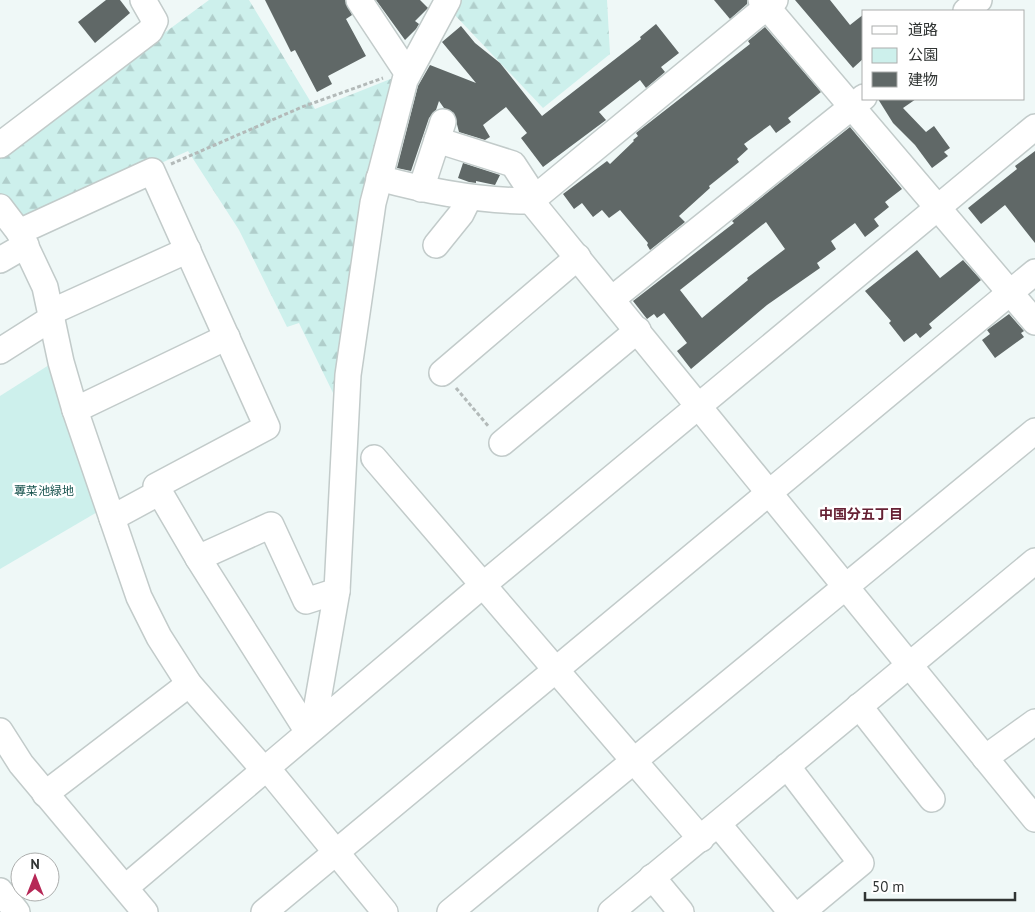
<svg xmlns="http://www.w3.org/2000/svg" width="1035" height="912" viewBox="0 0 1035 912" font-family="'PT Sans','Noto Sans JP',sans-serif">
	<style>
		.forest { fill: url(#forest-firs) }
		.park { fill: #cdf0ec }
		.building { fill: #606867; fill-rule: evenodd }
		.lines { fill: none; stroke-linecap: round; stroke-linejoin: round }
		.minor-casing { stroke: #c2cbca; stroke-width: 28 }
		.path { stroke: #b3bab9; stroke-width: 3; stroke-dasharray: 4 2.5; stroke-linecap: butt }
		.minor { stroke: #fff; stroke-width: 25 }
		.labels { text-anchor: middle; stroke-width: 5; stroke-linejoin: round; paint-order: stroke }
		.park-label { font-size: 12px; fill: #18534e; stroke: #fff }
		.neighbourhood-label { font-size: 14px; font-weight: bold; fill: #662134; stroke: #fff }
	</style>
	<defs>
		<pattern id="forest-firs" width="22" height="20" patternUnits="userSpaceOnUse" patternTransform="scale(1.25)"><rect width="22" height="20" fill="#cdf0ec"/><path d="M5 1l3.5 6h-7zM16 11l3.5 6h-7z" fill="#b0cecb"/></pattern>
	</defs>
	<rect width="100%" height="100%" fill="#eff8f7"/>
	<!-- forest -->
	<g class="forest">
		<polygon points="209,0 249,0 315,109 398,76 336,399 299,323 287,327 239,230 188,151 29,222 0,196 0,154"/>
		<polygon points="458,0 607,0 610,54 543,108 451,11"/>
	</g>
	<!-- park -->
	<polygon class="park" points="49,365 99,511 0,569 0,396"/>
	<!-- building -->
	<g class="building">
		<polygon points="106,0 120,0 130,13 95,43 78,22"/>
		<polygon points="265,0 345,0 352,15 346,19 366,56 328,76 332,84 317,92 295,50 291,52"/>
		<polygon points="376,0 420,0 428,8 415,21 419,24 416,29 405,40"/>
		<polygon points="714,0 747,0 747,4 730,19"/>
		<polygon points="795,0 830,0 850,25 864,14 864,58 853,68"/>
		<polygon points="656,24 679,53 661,67 665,72 646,88 640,80 599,112 606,120 543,167 521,138 527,133 506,107 483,125 490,137 485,140 459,132 454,113 444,108 439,101 436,110 429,118 411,171 397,168 418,86 430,65 476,83 442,42 461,26 475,43 500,63 542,116 641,39 640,37"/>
		<polygon points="765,27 821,92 788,118 791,122 776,133 770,125 744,144 748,149 737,159 739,162 709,186 710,188 679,216 685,222 650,250 647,245 648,243 620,210 609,218 602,210 593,217 582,203 574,209 563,194 607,161 610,164 634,141 633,140 638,136 636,133 750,44 748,41"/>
		<polygon points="878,99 916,99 903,108 926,132 934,126 950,148 944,152 948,156 932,168 915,145 893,123"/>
		<path d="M850,127L902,189L885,202L889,207L874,219L879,226L865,237L855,223L831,241L836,249L817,263L820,268L767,305L691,369L677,351L687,343L664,313L657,318L654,314L647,319L633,301L734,223L732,221ZM766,222L785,249L747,278L748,280L702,318L680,290Z"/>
		<polygon points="1035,151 1035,243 1005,205 981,224 968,208 1017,169 1015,166"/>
		<polygon points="463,163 500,175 495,185 476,181 476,183 469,182 458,178"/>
		<polygon points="917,250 940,278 963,260 981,280 929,324 932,328 920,338 916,333 904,342 889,323 891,321 865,291"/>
		<polygon points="1009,314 1024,331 1021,333 1024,337 995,358 982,340 990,334 987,330"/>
	</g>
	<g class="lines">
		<defs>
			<g id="minor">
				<polyline points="359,0 408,74"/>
				<polyline points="761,0 1035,322"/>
				<polyline points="966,11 979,0"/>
				<polyline points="437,140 513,164 536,199"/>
				<polyline points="0,145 150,31 155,21 143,0"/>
				<path d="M379,178C430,192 479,201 531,201L775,0"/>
				<polyline points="421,189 443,122"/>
				<polyline points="531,201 1035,819"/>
				<polyline points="0,207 19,232 45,287 61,362 75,410 139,597 159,637 189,684 264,770"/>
				<polyline points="19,232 152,171 267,427 156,486 198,558 308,732"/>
				<polyline points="436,245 461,214 469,198"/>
				<polyline points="0,260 26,245"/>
				<polyline points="612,299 864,97"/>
				<polyline points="51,312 188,250"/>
				<polyline points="0,351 52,318"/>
				<polyline points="442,373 578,257"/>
				<polyline points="75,410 227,337"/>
				<polyline points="502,443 638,330"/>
				<polyline points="374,458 701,839"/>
				<polyline points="112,518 160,492"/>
				<polyline points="198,558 271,525 306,601 337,591"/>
				<polyline points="859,706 932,799"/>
				<polyline points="313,728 337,591 348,375 373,203 405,80 448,0"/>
				<polyline points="0,731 21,764 145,912"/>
				<polyline points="985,758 1035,722"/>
				<polyline points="787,766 861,863 802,912"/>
				<polyline points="267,768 385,912"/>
				<polyline points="45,794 189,684"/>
				<polyline points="718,824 791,912"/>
				<polyline points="652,877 681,912"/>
				<polyline points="126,887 483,585 1035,127"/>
				<polyline points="0,891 17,912"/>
				<polyline points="264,912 1035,272"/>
				<polyline points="450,912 1035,431"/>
				<polyline points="611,912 1035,561"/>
			</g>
		</defs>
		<!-- minor casing -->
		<use href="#minor" class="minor-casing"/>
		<!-- path -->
		<g class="path">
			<polyline points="171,164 302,107 383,78"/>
			<polyline points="456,388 489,427"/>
		</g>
		<!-- minor -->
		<use href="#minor" class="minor"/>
	</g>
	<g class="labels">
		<!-- park labels -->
		<g class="park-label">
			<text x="44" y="495">蓴菜池緑地</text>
		</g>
		<!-- neighbourhood labels -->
		<g class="neighbourhood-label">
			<text x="861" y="519">中国分五丁目</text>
		</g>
	</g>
	<!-- legend -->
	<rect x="862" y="10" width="162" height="90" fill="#ffffff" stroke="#acaead"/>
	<rect x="872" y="26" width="25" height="8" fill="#ffffff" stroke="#acaead"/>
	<text x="908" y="35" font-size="15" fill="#303433">道路</text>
	<rect x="872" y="48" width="25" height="15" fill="#cdf0ec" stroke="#acaead"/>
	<text x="908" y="60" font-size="15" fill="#303433">公園</text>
	<rect x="872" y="72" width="25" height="15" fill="#606867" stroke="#acaead"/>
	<text x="908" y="85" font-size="15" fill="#303433">建物</text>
	<!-- north arrow -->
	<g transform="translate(35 877)"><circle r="24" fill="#ffffff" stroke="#acaead"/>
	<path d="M0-4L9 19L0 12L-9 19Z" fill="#b62756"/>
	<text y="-8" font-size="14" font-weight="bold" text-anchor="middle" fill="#303433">N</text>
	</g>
	<!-- scale -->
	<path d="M865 892v8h150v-8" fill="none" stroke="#303433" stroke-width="2.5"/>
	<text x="872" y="892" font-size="15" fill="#303433" stroke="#ffffff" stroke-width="4" paint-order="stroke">50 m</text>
</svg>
